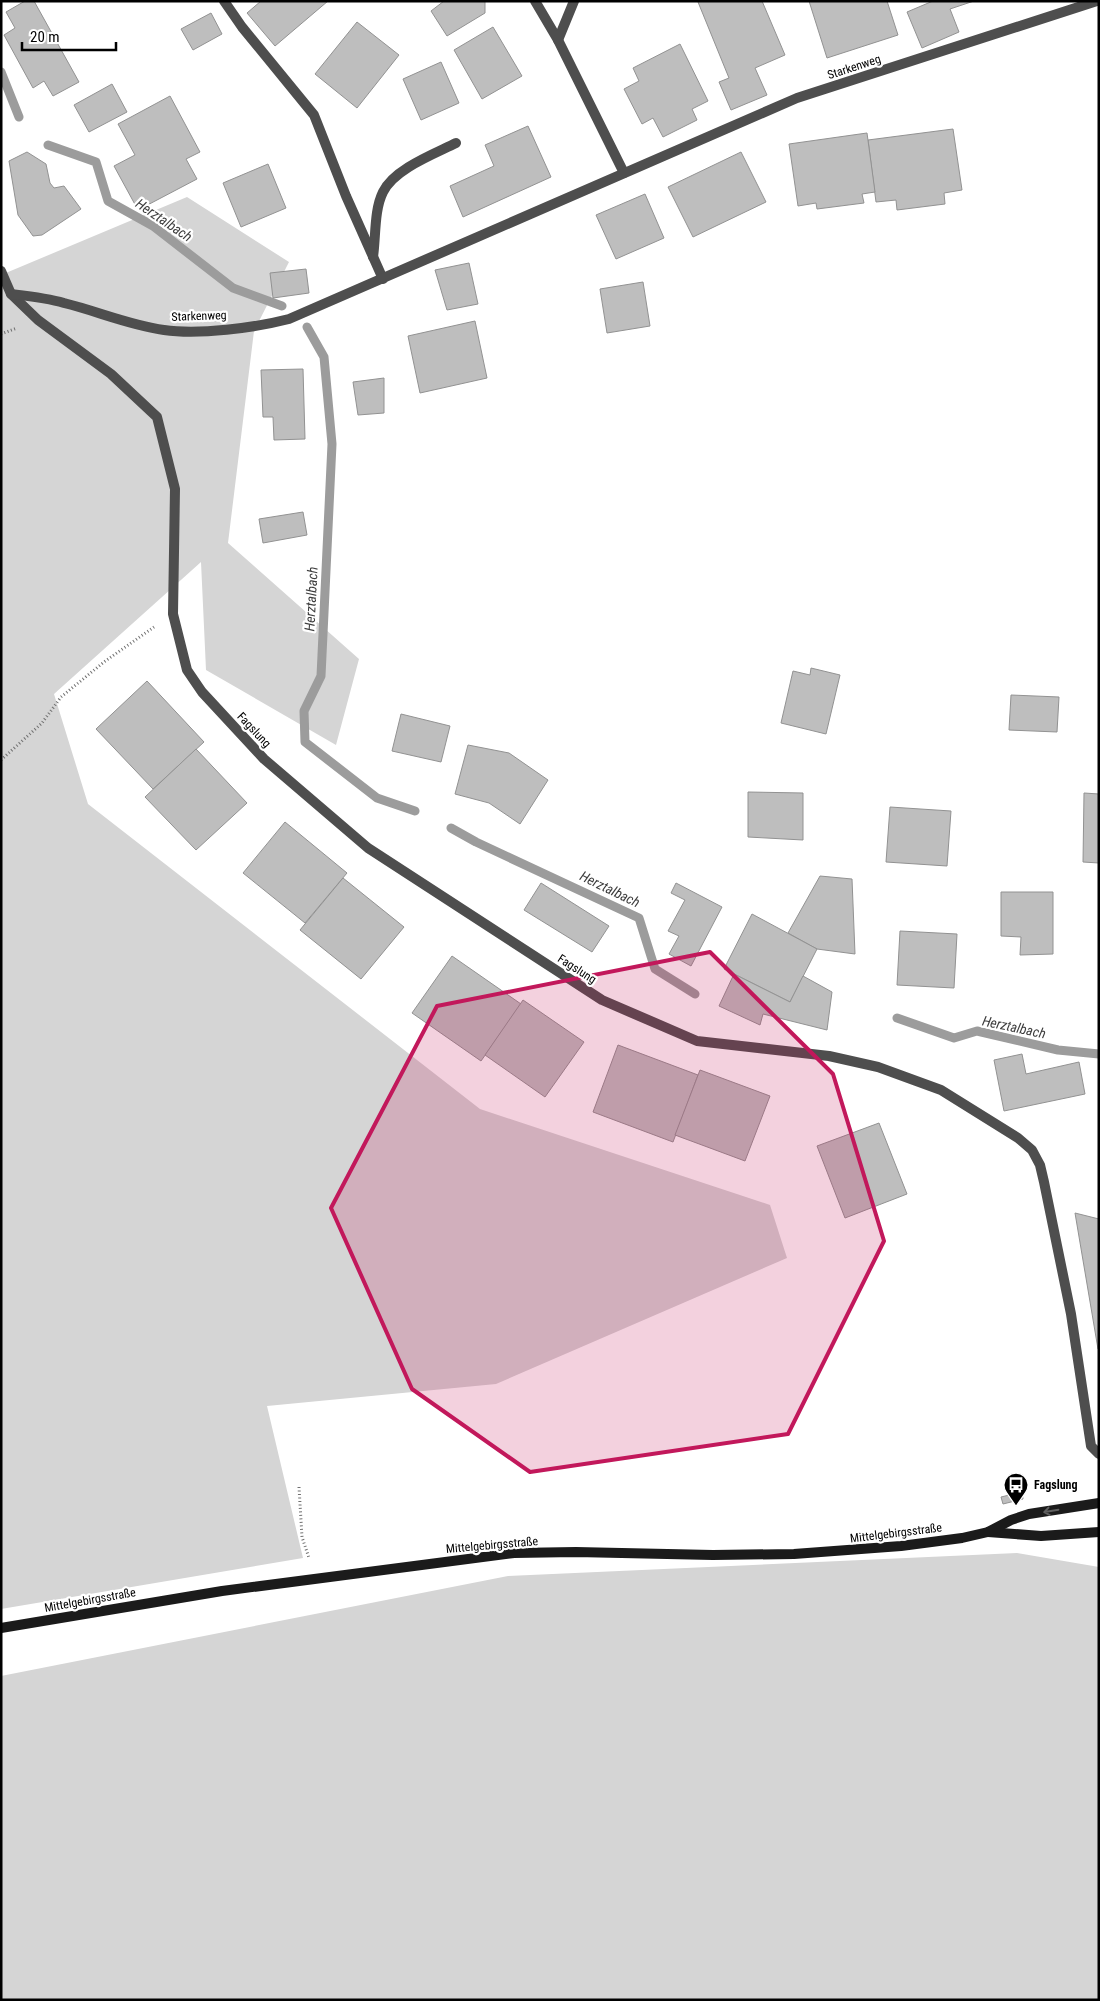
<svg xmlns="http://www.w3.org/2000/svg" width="1100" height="2001" viewBox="0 0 1100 2001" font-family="'Roboto Condensed',sans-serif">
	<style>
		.green { fill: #d5d5d5 }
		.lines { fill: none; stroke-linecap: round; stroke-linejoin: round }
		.stream { stroke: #9c9c9c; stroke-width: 9 }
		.building { fill: #bebebe; stroke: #929292 }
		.path { stroke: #707070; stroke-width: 3; stroke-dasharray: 1 2.5; stroke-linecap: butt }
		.street { stroke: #4e4e4e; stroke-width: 10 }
		.secondary { stroke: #1b1b1b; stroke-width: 10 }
		.oneway { stroke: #5f5f5f }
		.marked { fill: #c2185b; fill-opacity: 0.2; stroke: #c2185b; stroke-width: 4; stroke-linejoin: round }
		.labels { text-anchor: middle; stroke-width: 4.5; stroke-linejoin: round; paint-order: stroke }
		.street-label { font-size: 12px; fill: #000; stroke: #fff }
		.poi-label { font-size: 12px; font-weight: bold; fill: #000; stroke: #fff; text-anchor: start }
		.water-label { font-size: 14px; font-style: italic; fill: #3d3d3d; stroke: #fff }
	</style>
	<rect width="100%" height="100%" fill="#fff"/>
	<!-- green -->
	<g class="green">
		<polygon points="187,197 289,262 254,331 228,543 359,659 336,745 206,670 201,562 54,694 88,804 480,1109 770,1205 787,1258 496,1384 267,1406 303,1558 1,1609 1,275"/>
		<polygon points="1017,1553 1099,1567 1099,2000 1,2000 1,1676 508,1576"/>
	</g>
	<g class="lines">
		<!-- stream -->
		<g class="stream">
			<polyline points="1,72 19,117"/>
			<polyline points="48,145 96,162 108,201 153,226 233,288 282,306"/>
			<polyline points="307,327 324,357 332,444 321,676 304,711 305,742 377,798 415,811"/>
			<polyline points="451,828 476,842 639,918 655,969 695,994"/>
			<polyline points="897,1018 954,1038 977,1031 1058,1050 1099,1054"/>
		</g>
	</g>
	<!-- building -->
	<g class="building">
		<polygon points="25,1 34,1 79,82 53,96 44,81 33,88 4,35 15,28 6,12"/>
		<polygon points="261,1 328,1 275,46 247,13"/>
		<polygon points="444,1 485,1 485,13 447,36 431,11"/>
		<polygon points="701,1 762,1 785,55 755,68 767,95 731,110 719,82 729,78 698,2"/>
		<polygon points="809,1 887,1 898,35 827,58"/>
		<polygon points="933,1 974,1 950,9 959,32 922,48 907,12"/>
		<polygon points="211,13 222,34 193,50 181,29"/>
		<polygon points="357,22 399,55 357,108 315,74"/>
		<polygon points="493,27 522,76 482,99 454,50"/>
		<polygon points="680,44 708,101 692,109 697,120 663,137 653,118 642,124 624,89 639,81 633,68"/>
		<polygon points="441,62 459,103 421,120 403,79"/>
		<polygon points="112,84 127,112 89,132 74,105"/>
		<polygon points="170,96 200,152 186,159 197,179 138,210 114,166 135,155 118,124"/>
		<polygon points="528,126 551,177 463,217 450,186 494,166 485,145"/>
		<polygon points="953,129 962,190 944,193 945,204 897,210 896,200 876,202 868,140"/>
		<polygon points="867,133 875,192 862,194 864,203 817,209 816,203 798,206 789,144"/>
		<polygon points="27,152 46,164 50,183 54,188 64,186 81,209 42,235 33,236 18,215 9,161"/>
		<polygon points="741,152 766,202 693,237 668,187"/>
		<polygon points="268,164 286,208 241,227 223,183"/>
		<polygon points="645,194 664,238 616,259 596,215"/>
		<polygon points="469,263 478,304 447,310 435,270"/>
		<polygon points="306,269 309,293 273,298 270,273"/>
		<polygon points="643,282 650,326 607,333 600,289"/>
		<polygon points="475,321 487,378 420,393 408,336"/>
		<polygon points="303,369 305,439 274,440 273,417 263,417 261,370"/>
		<polygon points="384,378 384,413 358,415 353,382"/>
		<polygon points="303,512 307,535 263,543 259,519"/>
		<polygon points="811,668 840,675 826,734 781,723 793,671 810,675"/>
		<polygon points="147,681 204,742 153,789 96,729"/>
		<polygon points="1011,695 1059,697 1057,732 1009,730"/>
		<polygon points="401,714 450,726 441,762 392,751"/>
		<polygon points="468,745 509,753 548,780 520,824 489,803 455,794"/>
		<polygon points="196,749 247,803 196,850 145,797"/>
		<polygon points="748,792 803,793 803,840 748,837"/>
		<polygon points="1084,793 1099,794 1099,863 1083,862"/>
		<polygon points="890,807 951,811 947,866 886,862"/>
		<polygon points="285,822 347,873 305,923 243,873"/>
		<polygon points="820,876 852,879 855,954 817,949 788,933"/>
		<polygon points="343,878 404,927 361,979 300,930"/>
		<polygon points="541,883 609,926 592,952 524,910"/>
		<polygon points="676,883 722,907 691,966 669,954 679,936 668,931 685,900 671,893"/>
		<polygon points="1001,892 1053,892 1053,954 1020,955 1021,937 1001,936"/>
		<polygon points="752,914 817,949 790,1002 724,969"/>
		<polygon points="900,931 957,934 954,988 897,985"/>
		<polygon points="452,956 521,1004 481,1061 412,1013"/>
		<polygon points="734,974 790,1002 803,976 832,992 827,1030 763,1014 760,1025 719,1006"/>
		<polygon points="523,1000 584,1042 545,1097 485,1055"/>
		<polygon points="618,1045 698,1075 673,1142 593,1112"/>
		<polygon points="1022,1054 1026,1074 1079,1062 1085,1094 1004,1111 994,1060"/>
		<polygon points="700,1070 770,1096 745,1161 675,1135"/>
		<polygon points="879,1123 907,1194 845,1218 817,1146"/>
		<polygon points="1075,1213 1099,1219 1099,1349 1098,1349"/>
		<polygon points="1022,1492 1023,1499 1003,1504 1001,1497"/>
	</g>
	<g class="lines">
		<!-- path -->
		<g class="path">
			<polyline points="1,334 17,328"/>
			<polyline points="1,760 42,723 61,697 104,662 154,627"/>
			<polyline points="299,1487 302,1537 309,1558"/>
		</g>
		<!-- street -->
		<g class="street">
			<polyline points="224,1 242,27 314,115 346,196 383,279"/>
			<polyline points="535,1 558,40 624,173"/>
			<polyline points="558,40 574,1"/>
			<path d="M373,257C376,236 374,210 383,192C394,169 434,154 456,143"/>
			<polyline points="1,271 11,294 38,320 111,374 157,417 175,489 173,614 187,670 202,692 264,759 368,848 602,1000 697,1041 829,1056 878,1067 941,1090 1018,1138 1032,1150 1040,1165 1044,1182 1071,1314 1091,1446 1099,1454"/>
			<path d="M11,294C28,296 47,298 64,303C97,311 129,325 164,330C199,335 254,328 289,319L797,98L1097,1"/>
		</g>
		<!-- secondary -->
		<g class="secondary">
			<polyline points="988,1532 1041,1536 1099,1532"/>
			<polyline points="1,1628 222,1591 514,1553 576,1552 713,1555 794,1554 901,1546 962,1538 988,1532 1011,1520 1029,1514 1099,1503"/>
		</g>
	</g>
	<!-- one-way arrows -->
	<defs><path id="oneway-shaft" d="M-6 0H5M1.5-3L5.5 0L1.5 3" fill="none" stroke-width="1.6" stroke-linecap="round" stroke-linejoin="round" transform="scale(1.25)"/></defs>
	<use class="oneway" href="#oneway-shaft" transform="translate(1051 1511) rotate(170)"/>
	<!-- marked area -->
	<path class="marked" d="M710,952L833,1074L884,1241L788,1434L530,1472L412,1389L331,1208L437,1006Z"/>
	<!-- icons -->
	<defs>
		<symbol id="bus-pin" viewBox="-11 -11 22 30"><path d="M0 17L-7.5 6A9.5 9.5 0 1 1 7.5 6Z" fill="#000" stroke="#fff"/><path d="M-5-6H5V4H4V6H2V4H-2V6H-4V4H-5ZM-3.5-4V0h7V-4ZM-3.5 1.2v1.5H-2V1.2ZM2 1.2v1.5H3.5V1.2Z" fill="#fff"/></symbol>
	</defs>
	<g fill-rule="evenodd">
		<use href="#bus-pin" x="1002" y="1471" width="28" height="38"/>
	</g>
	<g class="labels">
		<!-- street labels -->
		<g class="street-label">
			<text transform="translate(854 67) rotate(-18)" y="4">Starkenweg</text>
			<text transform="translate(199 316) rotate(-2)" y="4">Starkenweg</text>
			<text transform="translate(254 730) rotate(47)" y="4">Fagslung</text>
			<text transform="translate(577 969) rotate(33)" y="4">Fagslung</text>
			<text transform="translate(896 1533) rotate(-7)" y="4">Mittelgebirgsstraße</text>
			<text transform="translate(492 1545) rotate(-5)" y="4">Mittelgebirgsstraße</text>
			<text transform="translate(90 1600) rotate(-10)" y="4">Mittelgebirgsstraße</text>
		</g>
		<!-- poi labels -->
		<g class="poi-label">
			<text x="1034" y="1489">Fagslung</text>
		</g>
		<!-- water labels -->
		<g class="water-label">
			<text transform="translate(164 220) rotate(34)" y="5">Herztalbach</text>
			<text transform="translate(311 599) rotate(-87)" y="5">Herztalbach</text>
			<text transform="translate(610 889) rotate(26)" y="5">Herztalbach</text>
			<text transform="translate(1014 1027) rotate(12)" y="5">Herztalbach</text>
		</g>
	</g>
	<!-- border -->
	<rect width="1100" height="2001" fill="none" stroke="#000000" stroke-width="5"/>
	<!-- scale -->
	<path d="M22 42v8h94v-8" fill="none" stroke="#000000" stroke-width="2.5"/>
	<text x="30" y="42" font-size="15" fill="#000000" stroke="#ffffff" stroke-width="4" paint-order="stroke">20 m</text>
</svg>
